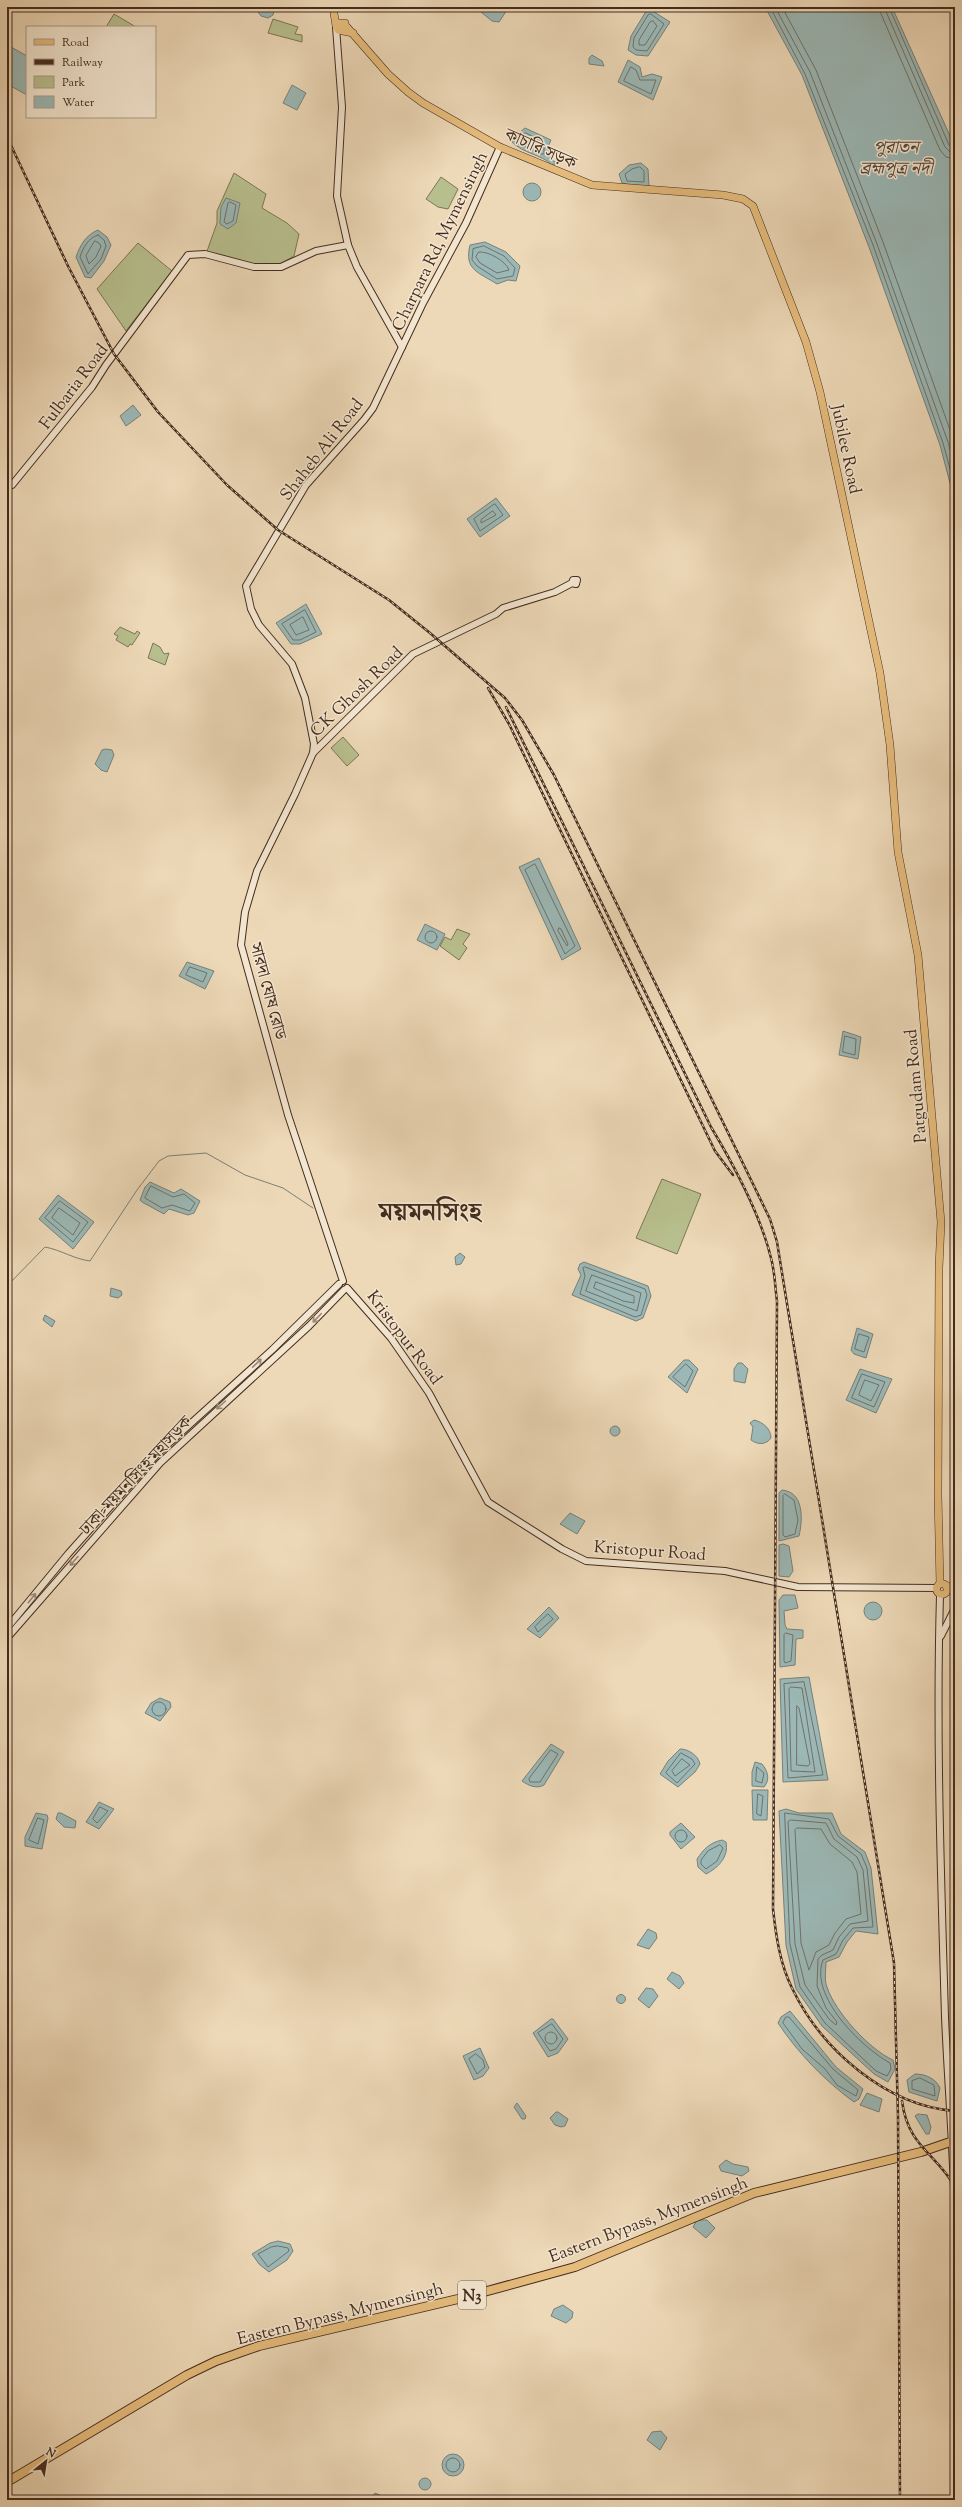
<svg xmlns="http://www.w3.org/2000/svg" width="962" height="2507" viewBox="0 0 962 2507" font-family="'Sorts Mill Goudy','Noto Serif Bengali',serif">
	<style>
		.green { fill: #b8bf8e; stroke: #7e7656 }
		.water { fill: #9bb8b6; stroke: #798079 }
		.lines { fill: none; stroke-linecap: round; stroke-linejoin: round }
		.shore { stroke: #70726a; stroke-width: 1 }
		.stream { stroke: #798079; stroke-width: 1 }
		.secondary-casing { stroke: #452c1e; stroke-width: 8 }
		.primary-casing { stroke: #452c1e; stroke-width: 8 }
		.highway-casing { stroke: #452c1e; stroke-width: 10 }
		.secondary { stroke: #f3e6d0; stroke-width: 6 }
		.primary { stroke: #e6bc7c; stroke-width: 7 }
		.highway { stroke: #e6bc7c; stroke-width: 8 }
		.rail-casing { stroke: #452c1e; stroke-width: 2.5 }
		.rail { stroke: #f3e6d0; stroke-width: 1; stroke-dasharray: 3; stroke-linecap: butt }
		.oneway { stroke: #9c8977 }
		.labels { text-anchor: middle; stroke-width: 3; stroke-linejoin: round; paint-order: stroke }
		.shield { fill: #f3e6d0; stroke: #796453; stroke-width: 1 }
		.shield-label { font-size: 16px; font-weight: bold; fill: #452c1e }
		.street-label { font-size: 17px; fill: #452c1e; stroke: #f3e6d0 }
		.water-label { font-size: 18px; font-style: italic; fill: #56483c; stroke: #f3e6d0 }
		.town-label { font-size: 25px; font-weight: bold; fill: #452c1e; stroke: #f3e6d0 }
	</style>
	<rect width="100%" height="100%" fill="#edd8b7"/>
	<filter id="stains"><feTurbulence type="fractalNoise" baseFrequency=".005" numOctaves="4"/><feColorMatrix values="0 0 0 0 .2 0 0 0 0 .09 0 0 0 0 .02 0 0 0 .5 -.17"/></filter>
	<radialGradient id="worn" r=".72"><stop offset=".6" stop-color="#630" stop-opacity="0"/><stop offset="1" stop-color="#630" stop-opacity=".3"/></radialGradient>
	<!-- green -->
	<g class="green">
		<polygon points="114,14 136,27 106,27"/>
		<polygon points="273,19 298,27 295,34 302,35 302,42 268,33"/>
		<polygon points="234,173 266,194 262,208 287,223 299,234 294,256 278,265 250,265 206,254 217,223 217,211"/>
		<polygon points="441,177 458,189 448,209 438,207 426,199"/>
		<polygon points="138,243 172,271 126,331 97,289"/>
		<polygon points="120,627 135,634 137,631 140,633 132,645 130,644 128,647 116,640 118,636 114,634"/>
		<polygon points="153,643 160,647 164,654 169,653 165,665 148,658"/>
		<polygon points="343,737 359,755 347,766 331,748"/>
		<polygon points="457,929 470,934 463,944 467,948 459,960 440,946 445,937 451,940"/>
		<polygon points="662,1179 701,1194 677,1254 636,1238"/>
	</g>
	<!-- water -->
	<g class="water">
		<polygon points="254,7 275,7 273,15 268,18 261,16"/>
		<polygon points="481,7 506,7 505,13 499,22 492,21 481,12"/>
		<polygon points="765,7 892,7 955,147 955,502 940,445 869,247 802,75"/>
		<polygon points="648,8 670,22 648,56 636,55 628,50 631,36"/>
		<polygon points="11,47 27,56 27,95 7,84 7,54"/>
		<polygon points="592,55 602,61 604,66 589,64 589,58"/>
		<polygon points="628,60 640,67 642,77 652,74 662,77 653,100 618,82"/>
		<polygon points="292,85 306,93 297,110 283,103"/>
		<path d="M525,128L551,140L547,149L551,153L550,159L557,163L552,165C541,154 523,154 511,141L517,131L520,132Z"/>
		<polygon points="641,163 648,169 649,186 640,187 622,183 619,174 629,165"/>
		<circle cx="532" cy="192" r="9"/>
		<polygon points="226,198 240,203 236,223 228,229 220,224 221,207"/>
		<path d="M98,230L107,237L111,245L104,261L91,278L85,277L76,257C80,245 86,235 98,230Z"/>
		<path d="M485,242L506,252L520,266L516,281L508,280L497,284C478,272 464,270 470,245Z"/>
		<polygon points="133,405 141,415 126,426 120,416"/>
		<polygon points="496,498 510,516 480,537 467,519"/>
		<polygon points="306,604 322,634 300,644 291,644 276,623"/>
		<polygon points="106,749 112,750 114,755 107,772 101,770 95,764 102,750"/>
		<polygon points="539,858 581,949 562,960 519,867"/>
		<polygon points="425,924 445,934 437,950 417,940"/>
		<polygon points="187,962 214,971 205,989 179,976"/>
		<polygon points="843,1031 861,1037 858,1059 839,1055"/>
		<polygon points="150,1182 174,1193 181,1189 200,1201 194,1213 188,1215 169,1209 164,1214 142,1202 140,1200 145,1187"/>
		<polygon points="58,1195 94,1222 73,1249 39,1219"/>
		<polygon points="460,1253 465,1257 461,1264 456,1265 455,1257"/>
		<polygon points="584,1262 648,1286 651,1296 643,1318 636,1321 572,1295 581,1275 578,1269 580,1264"/>
		<polygon points="111,1288 121,1291 122,1295 118,1298 110,1296"/>
		<polygon points="45,1315 55,1321 52,1327 43,1320"/>
		<polygon points="857,1328 873,1334 866,1358 854,1354 851,1350"/>
		<polygon points="684,1360 689,1360 698,1369 687,1393 668,1377"/>
		<polygon points="738,1363 742,1363 748,1369 745,1383 734,1381 734,1369"/>
		<polygon points="860,1369 892,1379 876,1413 846,1400"/>
		<path d="M754,1420C763,1422 771,1429 771,1438C766,1445 758,1445 751,1440L753,1427L750,1423Z"/>
		<circle cx="615" cy="1431" r="5"/>
		<path d="M782,1490C804,1492 803,1519 799,1536L779,1541V1493Z"/>
		<polygon points="570,1513 585,1521 577,1534 560,1524"/>
		<polygon points="783,1544 789,1546 793,1571 789,1577 779,1576 779,1545"/>
		<polygon points="783,1595 795,1595 798,1608 784,1611 785,1625 787,1629 803,1630 803,1638 796,1639 795,1665 780,1667 779,1600"/>
		<circle cx="873" cy="1611" r="9"/>
		<polygon points="549,1607 559,1618 540,1638 527,1629"/>
		<polygon points="809,1677 828,1780 783,1782 780,1679"/>
		<polygon points="160,1698 170,1702 171,1707 160,1721 145,1713 151,1703"/>
		<path d="M551,1744L564,1752L544,1785C537,1789 529,1786 522,1781Z"/>
		<path d="M680,1749C688,1749 698,1755 700,1764L695,1772L678,1787L660,1774L668,1761Z"/>
		<path d="M755,1762L762,1764C767,1770 771,1779 764,1787L752,1786V1772Z"/>
		<polygon points="752,1790 768,1790 767,1820 753,1820"/>
		<polygon points="99,1802 114,1809 99,1829 86,1822"/>
		<path d="M786,1809L799,1813H832L841,1834L865,1852L871,1868L878,1934L856,1931L847,1942L839,1957L826,1962C826,1970 824,1980 827,1987C835,2012 870,2050 893,2060L895,2069L888,2082L874,2074L822,2026L796,1989L786,1945L779,1811Z"/>
		<polygon points="36,1813 47,1815 48,1818 42,1849 25,1846 25,1837"/>
		<polygon points="58,1813 61,1813 76,1821 75,1828 64,1827 56,1819"/>
		<polygon points="681,1823 695,1837 681,1849 670,1835 670,1832"/>
		<path d="M722,1840L726,1842C729,1857 718,1868 706,1874L698,1867L697,1859C704,1849 709,1843 722,1840Z"/>
		<polygon points="648,1929 656,1933 657,1938 649,1949 637,1945"/>
		<polygon points="672,1972 680,1976 684,1983 679,1989 667,1979"/>
		<polygon points="646,1988 653,1989 658,1996 649,2008 638,1999"/>
		<circle cx="621" cy="1999" r="4.5"/>
		<path d="M790,2011L836,2067L863,2089L859,2099L854,2102C825,2081 798,2053 778,2023L781,2017Z"/>
		<polygon points="551,2019 553,2019 568,2039 558,2053 548,2057 533,2033"/>
		<polygon points="480,2048 489,2068 483,2076 474,2080 463,2056"/>
		<path d="M915,2074C926,2074 936,2079 940,2088L937,2101L909,2092L907,2080Z"/>
		<polygon points="867,2093 882,2099 879,2112 860,2105"/>
		<polygon points="517,2103 526,2116 525,2119 522,2119 514,2107"/>
		<polygon points="556,2112 558,2112 568,2119 565,2126 561,2127 555,2125 550,2118"/>
		<polygon points="918,2114 927,2115 931,2127 929,2134 926,2134 915,2116"/>
		<polygon points="726,2160 733,2164 748,2167 749,2171 742,2176 721,2171 719,2166"/>
		<polygon points="697,2220 707,2220 715,2228 706,2238 693,2227"/>
		<polygon points="278,2241 290,2244 293,2251 287,2260 269,2272 259,2264 252,2254 270,2243"/>
		<polygon points="563,2305 573,2312 572,2318 566,2323 551,2316 554,2309"/>
		<polygon points="661,2431 667,2438 660,2450 647,2440 652,2432"/>
		<circle cx="453" cy="2465" r="11"/>
		<circle cx="425" cy="2484" r="6"/>
		<polygon points="375,2493 392,2500 369,2500"/>
	</g>
	<g class="lines">
		<!-- shore -->
		<g class="shore">
			<polyline points="770,7 805,74 873,245 943,443 955,487"/>
			<polyline points="775,7 810,72 877,244 948,442 955,467"/>
			<polyline points="782,7 816,70 883,242 955,444"/>
			<polyline points="878,7 940,150 946,157 955,159"/>
			<polyline points="884,7 945,147 949,151 955,153"/>
			<polyline points="889,7 949,145 955,148"/>
			<polygon points="651,14 664,24 647,51 636,50 633,47 634,38 648,15"/>
			<polygon points="653,21 657,26 645,45 639,45 639,40 650,22"/>
			<polygon points="631,67 636,70 640,80 656,80 651,94 624,81"/>
			<polygon points="526,133 544,143 544,154 539,154 517,142 519,136"/>
			<polygon points="640,167 644,171 644,182 627,181 625,174 632,169"/>
			<polygon points="230,202 236,205 233,221 227,224 224,222 228,203"/>
			<path d="M98,235L104,240L106,246L101,259L88,274L80,257C83,248 88,238 98,235Z"/>
			<polygon points="95,241 99,243 101,246 96,257 89,264 86,256"/>
			<polygon points="484,246 504,256 515,268 513,276 497,279 477,266 472,260 473,249"/>
			<path d="M479,252C488,251 506,261 509,270L497,273L480,263L476,257Z"/>
			<polygon points="495,504 503,515 480,531 474,519"/>
			<polygon points="493,511 496,515 481,523 481,520"/>
			<polygon points="305,610 316,632 300,640 293,640 282,624"/>
			<polygon points="303,617 309,630 296,635 290,625"/>
			<polygon points="535,864 575,946 565,954 525,870"/>
			<polygon points="559,928 561,929 568,944 567,946 558,931"/>
			<circle cx="431" cy="937" r="6"/>
			<polygon points="190,967 207,973 203,982 186,975"/>
			<polygon points="845,1036 856,1039 855,1055 843,1052"/>
			<polygon points="151,1186 173,1197 184,1194 195,1203 190,1211 172,1205 162,1208 145,1198"/>
			<polygon points="60,1201 88,1222 73,1242 45,1218"/>
			<polygon points="59,1208 80,1223 73,1235 52,1218"/>
			<polygon points="585,1267 645,1289 647,1295 641,1315 635,1317 580,1294 585,1276 583,1268"/>
			<polygon points="592,1275 641,1293 637,1311 586,1291"/>
			<polygon points="596,1282 634,1296 634,1303 623,1301 594,1288"/>
			<polygon points="859,1334 869,1337 864,1352 855,1349"/>
			<polygon points="686,1364 693,1371 685,1387 673,1377"/>
			<polygon points="862,1374 885,1382 874,1407 852,1398"/>
			<polygon points="865,1380 879,1385 871,1401 859,1395"/>
			<polygon points="785,1494 794,1500 798,1520 795,1534 785,1537 783,1535 783,1496"/>
			<polygon points="548,1614 553,1619 538,1632 535,1627"/>
			<polygon points="786,1633 793,1635 791,1661 785,1663 784,1661 784,1635"/>
			<polygon points="804,1682 823,1775 788,1778 784,1684"/>
			<polygon points="791,1687 802,1688 815,1772 791,1771 789,1689"/>
			<circle cx="159" cy="1709" r="7"/>
			<polygon points="797,1706 799,1708 810,1764 808,1766 797,1765"/>
			<polygon points="551,1750 558,1754 540,1782 530,1782 529,1779"/>
			<polygon points="681,1753 692,1759 695,1764 677,1783 666,1773"/>
			<polygon points="682,1759 690,1765 675,1776 672,1771"/>
			<polygon points="757,1767 764,1773 762,1783 756,1781"/>
			<polygon points="758,1794 763,1796 761,1816 757,1814"/>
			<polygon points="100,1807 108,1811 97,1823 93,1819"/>
			<path d="M785,1813L829,1819L838,1836L861,1854L867,1868L873,1927L853,1928L843,1940L836,1954L823,1960C809,1996 861,2047 890,2063L891,2069L887,2076L876,2071L825,2023L800,1987L790,1944Z"/>
			<polygon points="38,1818 44,1820 38,1844 29,1840"/>
			<polygon points="791,1820 826,1823 834,1839 857,1857 863,1870 868,1921 850,1924 839,1937 833,1950 822,1955 818,1959 817,1986 826,2008 837,2022 836,2025 829,2019 805,1985 795,1944 788,1822"/>
			<polygon points="797,1828 821,1829 830,1844 852,1862 857,1872 861,1914 846,1919 835,1933 829,1945 816,1952 809,1970 801,1943 795,1830"/>
			<circle cx="681" cy="1836" r="6"/>
			<polygon points="720,1845 723,1848 717,1861 706,1869 701,1864 701,1860 708,1851"/>
			<polygon points="786,2017 789,2017 833,2069 858,2090 856,2096 837,2085 825,2069 802,2049 783,2023"/>
			<polygon points="552,2024 563,2039 556,2049 550,2051 538,2033"/>
			<circle cx="551" cy="2038" r="6"/>
			<polygon points="476,2054 483,2060 485,2067 477,2074 469,2059"/>
			<polygon points="920,2078 934,2085 935,2096 912,2089 912,2081"/>
			<polygon points="278,2246 288,2248 289,2251 268,2267 258,2254 271,2247"/>
			<circle cx="453" cy="2465" r="7"/>
		</g>
		<!-- stream -->
		<path class="stream" d="M7,1286L45,1247C61,1250 74,1259 90,1261L137,1190L159,1161L168,1156L206,1153L245,1175L283,1188L313,1208"/>
		<defs>
			<g id="secondary">
				<polyline points="336,27 342,107 337,196 348,245 357,267 402,347"/>
				<polyline points="7,487 12,485 92,387 106,365 188,255 205,254 254,267 281,267 316,251 348,245"/>
				<polyline points="313,753 413,654 496,614 503,608 555,592 572,583 573,580 577,580 576,584 572,583"/>
				<polyline points="343,1281 288,1115 241,945 245,912 257,871 295,794 313,753 314,744 305,698 292,664 259,625 251,609 246,586 306,485 364,420 373,408 423,303 466,223 500,147"/>
				<polyline points="347,1288 391,1338 429,1393 488,1502 562,1549 586,1561 725,1571 798,1587 937,1588"/>
				<path d="M940,1595C936,1735 941,1876 945,2017C948,2087 954,2156 955,2226"/>
				<polyline points="7,1628 68,1554 157,1454 272,1350 339,1284"/>
				<polyline points="941,1636 955,1608"/>
				<polyline points="7,1638 160,1463 309,1326 344,1290"/>
			</g>
			<g id="primary">
				<polyline points="333,7 336,26"/>
				<polyline points="346,26 388,74 408,92 423,103 500,147 592,185 723,195 743,199 753,206 806,342 820,392 880,673 890,745 898,852 918,955 941,1222 939,1268 938,1495 940,1584"/>
				<polyline points="344,30 345,23 337,23 338,30 353,33"/>
				<circle cx="942" cy="1589" r="5.5"/>
				<polyline points="946,1586 955,1586"/>
			</g>
			<polyline id="highway" points="7,2482 187,2375 216,2361 259,2346 458,2299 575,2267 754,2193 921,2152 953,2141"/>
		</defs>
		<!-- secondary casing -->
		<use href="#secondary" class="secondary-casing"/>
		<!-- primary casing -->
		<use href="#primary" class="primary-casing"/>
		<!-- highway casing -->
		<use href="#highway" class="highway-casing"/>
		<!-- secondary -->
		<use href="#secondary" class="secondary"/>
		<!-- primary -->
		<use href="#primary" class="primary"/>
		<!-- highway -->
		<use href="#highway" class="highway"/>
		<defs>
			<g id="rail">
				<polyline points="7,137 68,266 114,354 158,412 227,485 278,530 389,600 430,633 505,698 522,720 554,775 770,1219 777,1242 894,1963 898,2117 900,2500"/>
				<polyline points="488,688 509,724 715,1151 733,1175"/>
				<path d="M506,707L711,1127C735,1167 760,1213 771,1258C775,1272 775,1287 777,1301L773,1909C776,1936 780,1964 792,1988C821,2049 886,2106 955,2111"/>
				<path d="M902,2101C908,2147 936,2153 955,2187"/>
			</g>
		</defs>
		<!-- rail casing -->
		<use href="#rail" class="rail-casing"/>
		<!-- rail -->
		<use href="#rail" class="rail"/>
	</g>
	<!-- one-way arrows -->
	<defs><path id="oneway-shaft" d="M-6 0H5M1.5-3L5.5 0L1.5 3" fill="none" stroke-width="1.6" stroke-linecap="round" stroke-linejoin="round"/></defs>
	<g class="oneway">
		<use href="#oneway-shaft" transform="translate(317 1318) rotate(134)"/>
		<use href="#oneway-shaft" transform="translate(257 1363) rotate(-43)"/>
		<use href="#oneway-shaft" transform="translate(221 1405) rotate(138)"/>
		<use href="#oneway-shaft" transform="translate(74 1561) rotate(132)"/>
		<use href="#oneway-shaft" transform="translate(32 1598) rotate(-51)"/>
	</g>
	<g class="labels">
		<!-- shield labels -->
		<rect class="shield" x="458" y="2281" width="28" height="28" rx="3"/>
		<g class="shield-label">
			<text x="472" y="2301">N3</text>
		</g>
		<!-- street labels -->
		<g class="street-label">
			<text transform="translate(541 148) rotate(24)" y="6">কাচারি সড়ক</text>
			<text transform="translate(439 241) rotate(-64)" y="6">Charpara Rd, Mymensingh</text>
			<text transform="translate(73 386) rotate(-53)" y="6">Fulbaria Road</text>
			<text transform="translate(321 449) rotate(-52)" y="6">Shaheb Ali Road</text>
			<text transform="translate(847 449) rotate(78)" y="6">Jubilee Road</text>
			<text transform="translate(356 691) rotate(-44)" y="6">CK Ghosh Road</text>
			<text transform="translate(269 991) rotate(75)" y="6">সারদা ঘোষ রোড</text>
			<text transform="translate(915 1086) rotate(-95)" y="6">Patgudam Road</text>
			<text transform="translate(405 1337) rotate(53)" y="6">Kristopur Road</text>
			<text transform="translate(135 1475) rotate(-47)" y="6">ঢাকা-ময়মনসিংহ মহাসড়ক</text>
			<text transform="translate(650 1550) rotate(4)" y="6">Kristopur Road</text>
			<text transform="translate(648 2219) rotate(-21)" y="6">Eastern Bypass, Mymensingh</text>
			<text transform="translate(340 2313) rotate(-14)" y="6">Eastern Bypass, Mymensingh</text>
		</g>
		<!-- water labels -->
		<g class="water-label">
			<text x="896" y="153">পুরাতন<tspan x="896" dy="21">ব্রহ্মপুত্র নদী</tspan></text>
		</g>
		<!-- town labels -->
		<g class="town-label">
			<text x="430" y="1220">ময়মনসিংহ</text>
		</g>
	</g>
	<!-- margin -->
	<rect width="962" height="2507" fill="none" stroke="#edd8b7" stroke-width="24"/>
	<rect x="8" y="8" width="946" height="2491" fill="none" stroke="#452c1e" stroke-width="2"/>
	<rect x="12" y="12" width="938" height="2483" fill="none" stroke="#452c1e"/>
	<!-- legend -->
	<rect x="26" y="26" width="130" height="92" fill="#f3e6d0" stroke="#ad9c89"/>
	<rect x="34" y="39" width="20" height="6" fill="#e6bc7c" stroke="#ad9c89"/>
	<text x="62" y="46" font-size="12" fill="#452c1e">Road</text>
	<rect x="34" y="59" width="20" height="6" fill="#452c1e" stroke="#ad9c89"/>
	<text x="62" y="66" font-size="12" fill="#452c1e">Railway</text>
	<rect x="34" y="76" width="20" height="12" fill="#b8bf8e" stroke="#ad9c89"/>
	<text x="62" y="86" font-size="12" fill="#452c1e">Park</text>
	<rect x="34" y="96" width="20" height="12" fill="#9bb8b6" stroke="#ad9c89"/>
	<text x="62" y="106" font-size="12" fill="#452c1e">Water</text>
	<!-- north arrow -->
	<g transform="translate(46 2461) rotate(30)" stroke="#f3e6d0" stroke-width="3" paint-order="stroke">
	<path d="M0-3L7 15L0 10L-7 15Z" fill="#452c1e"/>
	<text y="-6" font-size="11" font-weight="bold" text-anchor="middle" fill="#452c1e">N</text>
	</g>
	<rect width="100%" height="100%" filter="url(#stains)"/>
	<rect width="100%" height="100%" fill="url(#worn)"/>
</svg>
